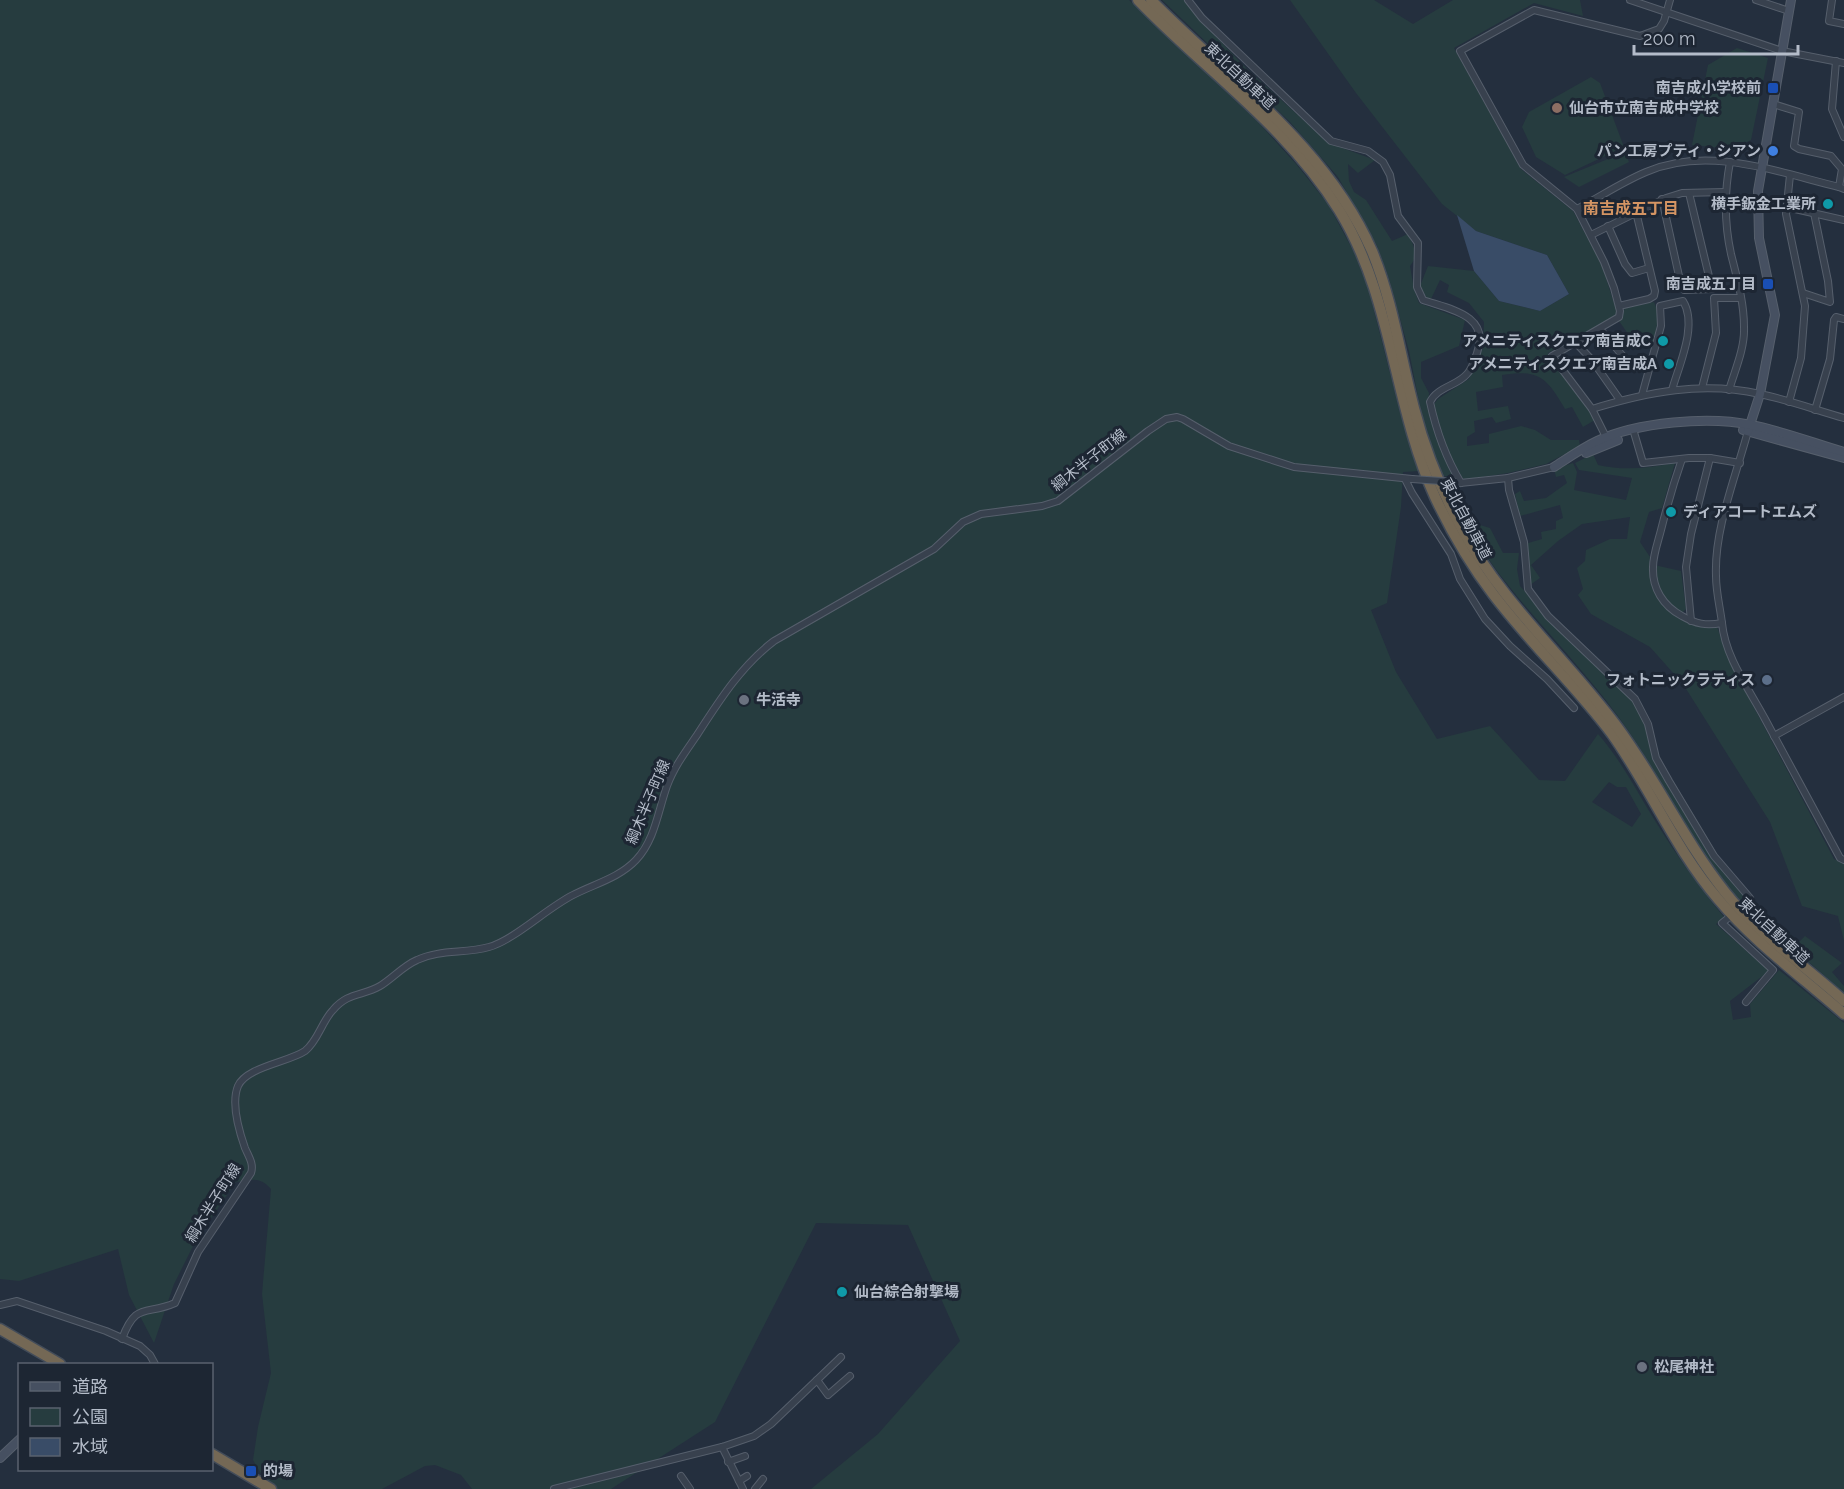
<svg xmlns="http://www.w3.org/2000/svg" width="1844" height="1489" viewBox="0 0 1844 1489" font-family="Raleway,'Noto Sans JP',sans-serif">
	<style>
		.green { fill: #263c3f; fill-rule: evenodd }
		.water { fill: #394c67 }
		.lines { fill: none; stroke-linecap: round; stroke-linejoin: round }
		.street-casing { stroke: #565f6c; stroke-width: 8 }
		.secondary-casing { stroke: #565f6c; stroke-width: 10 }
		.highway-casing { stroke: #434c59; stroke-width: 13 }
		.street { stroke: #38414e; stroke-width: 6 }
		.secondary { stroke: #465061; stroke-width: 8 }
		.highway { stroke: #746855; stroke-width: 10 }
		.street-bridge-casing { stroke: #565f6c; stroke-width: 8; stroke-linecap: butt }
		.street-bridge { stroke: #38414e; stroke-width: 6 }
		.transit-dot { fill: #1a4fb4; stroke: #1d2633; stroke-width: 2 }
		.education-dot { fill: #8d6e63; stroke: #1d2633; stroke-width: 2 }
		.shop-dot { fill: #3f7fe0; stroke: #1d2633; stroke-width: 2 }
		.culture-dot { fill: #0f9aa8; stroke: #1d2633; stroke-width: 2 }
		.service-dot { fill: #5c6f8a; stroke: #1d2633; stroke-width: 2 }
		.worship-dot { fill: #6b7280; stroke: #1d2633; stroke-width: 2 }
		.labels { text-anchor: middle; stroke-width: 6; stroke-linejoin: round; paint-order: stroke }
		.street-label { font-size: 15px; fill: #b4bcc9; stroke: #1d2633 }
		.poi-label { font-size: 15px; font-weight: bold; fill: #b4bcc9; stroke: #1d2633; text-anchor: end }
		.neighbourhood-label { font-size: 16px; font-weight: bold; fill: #d59563; stroke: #1d2633 }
	</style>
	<rect width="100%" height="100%" fill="#242f3e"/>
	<!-- green -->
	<g class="green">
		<path d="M0,0H1129L1257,121L1297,165L1328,204L1355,254L1369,291L1401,416L1419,471L1403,472L1401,507L1387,603L1371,610L1396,672L1437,739L1490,726L1539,780L1565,781L1598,734C1621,760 1636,790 1654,819C1675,853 1699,887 1724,917L1716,924L1769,971L1730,1001L1733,1020L1751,1017L1750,1004L1779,970L1844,1023V1489H811L878,1434L960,1341L908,1225L816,1223L715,1422L611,1489H472L461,1475L435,1465L425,1466L382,1489H275L260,1472L253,1460L258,1427L271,1373L262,1294L271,1189C259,1176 252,1180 236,1182L196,1240L174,1284L154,1343L129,1295L118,1249L19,1281L0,1279ZM1609,782L1617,787H1626L1641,814L1632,827L1592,802Z"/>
		<path d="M1162,0H1186L1203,23L1247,69L1329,143L1375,160L1358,173L1348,164L1349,181L1354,192L1366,200L1392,241L1408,234C1414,246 1419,255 1410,266L1414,289L1419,303L1465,320L1459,346L1421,362V378L1429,393L1428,410L1454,476H1442L1429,440L1420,407L1409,351L1389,279L1377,246L1338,177L1290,122Z"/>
		<path d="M1290,0H1374L1413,24L1453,0H1580L1583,16L1534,3L1454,48L1521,169L1573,211L1601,263L1618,315L1548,353L1595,420L1583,427L1572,407L1565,409C1547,378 1539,369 1502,375L1503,387L1476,392L1478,411L1508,406L1511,419L1496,423L1492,417L1474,421L1475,432L1467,437V446L1489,443V434L1521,426L1535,430L1551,440H1579L1580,446L1546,464L1508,473L1464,480C1448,459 1438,430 1434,404L1438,399L1469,379L1483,348L1484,322L1469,303L1447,292L1449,285L1440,280L1431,299L1426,297L1420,286L1428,266L1474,271L1499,301L1540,311L1569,294L1547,255L1476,231L1442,204L1356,93Z"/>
		<polygon points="1737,48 1768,58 1751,140 1733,149 1692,145 1708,65"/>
		<polygon points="1591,77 1600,83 1624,147 1565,175 1536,157 1522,127 1529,112"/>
		<polygon points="1625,152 1629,162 1579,187 1564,177"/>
		<path d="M1654,302C1661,317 1656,330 1653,345L1638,348L1619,321L1625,308Z"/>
		<path d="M1593,454L1598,465C1624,471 1649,468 1675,463L1662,508L1649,512L1640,542L1650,557C1645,598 1677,627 1717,627L1730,662L1834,859L1844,864V941L1838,916L1802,906L1770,822L1683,684L1650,647L1591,614L1578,595L1583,589L1577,568L1585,561L1586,550L1610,539H1627L1630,517L1582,524L1558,541L1531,565L1540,578L1530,585L1527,569L1528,543L1542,539L1541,532L1556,529V521L1563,518L1560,505L1520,516L1515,494L1520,491L1524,501L1546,498L1567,483L1564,475L1556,477L1554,469L1573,463L1577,472L1574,490L1626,500L1632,478L1579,470L1575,463Z"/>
		<path d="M1460,496L1467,521L1490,528L1503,553H1519L1517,569L1520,586L1578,649L1631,697L1646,723L1653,755L1707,849L1745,894L1746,898L1741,902C1691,844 1662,776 1617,715C1581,666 1537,623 1500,575C1482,551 1466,524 1453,497Z"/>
		<path d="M1654,565L1681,571L1686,609L1682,613C1660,599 1659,590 1654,565Z"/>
		<polygon points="1748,904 1755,904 1799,942 1805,936 1842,963 1832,972 1844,986 1844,993 1745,906"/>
	</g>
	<!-- water -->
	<polygon class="water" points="1457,215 1476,231 1547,255 1569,294 1540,311 1499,301 1474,271"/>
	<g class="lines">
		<defs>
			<g id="street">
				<path d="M1188,0L1202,18L1331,141L1368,151L1383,162L1390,175L1398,216L1418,243L1417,287L1423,300C1449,309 1491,315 1477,353C1475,359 1472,369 1467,374C1457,386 1437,387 1430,402C1436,430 1446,458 1461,483"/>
				<polyline points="1630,0 1782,51 1844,63"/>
				<polyline points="1756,0 1789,11"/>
				<polyline points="1832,0 1829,21 1844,24"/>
				<polyline points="1836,61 1832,109 1844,137"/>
				<polyline points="1773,104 1799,112 1794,146 1799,149 1831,156 1842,169 1839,187 1844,189"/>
				<polyline points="1662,199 1681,285 1684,290 1712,289 1689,193"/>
				<polyline points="1786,207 1844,220"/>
				<path d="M1577,209C1600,197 1622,182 1646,172C1708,145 1777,172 1839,187"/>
				<polyline points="1608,226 1625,264 1632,273 1649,268"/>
				<polyline points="1591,235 1666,198 1682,193 1725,192"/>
				<polyline points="1803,293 1830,302 1828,281 1814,213"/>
				<polyline points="1619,306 1649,299 1654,296 1655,291 1636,212"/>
				<polyline points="1600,329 1633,368 1649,368"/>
				<polyline points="1576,343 1592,360 1620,400"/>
				<polyline points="1702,388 1716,333 1714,298 1741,298"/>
				<path d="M1729,390C1735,370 1745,348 1744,327C1744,302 1737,278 1731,254C1724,222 1724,194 1730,162"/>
				<path d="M1642,395L1661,326L1660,306L1683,301C1698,325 1679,365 1672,390"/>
				<polyline points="1789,402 1801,358 1805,306 1786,214 1790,175"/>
				<path d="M1592,409C1647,392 1703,381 1760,394C1788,400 1816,410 1844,418"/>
				<polyline points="1815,410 1830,359 1834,320 1836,317 1844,319"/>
				<polyline points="1633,429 1643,463 1689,458 1710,458 1740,463"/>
				<polyline points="1607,439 1592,409 1552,356 1619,317 1620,311 1614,288 1604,262 1577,209 1523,165 1460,51 1534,10 1640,36 1659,29 1664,21 1670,0"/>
				<path d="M1682,459C1674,482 1667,506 1661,530C1658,542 1653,555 1653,567C1652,588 1663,606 1682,616C1696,624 1706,626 1722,623C1720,607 1716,592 1716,576C1714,529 1736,476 1748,431"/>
				<polyline points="1508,478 1509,490 1524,542 1528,589 1548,616 1635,699 1648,724 1656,758 1669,781 1714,856 1750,898 1743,904"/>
				<polyline points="1405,479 1412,493 1451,554 1460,579 1485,619 1510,646 1547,679 1574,708"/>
				<polyline points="1460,483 1508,478 1554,467"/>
				<polyline points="1691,621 1686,567 1691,534 1710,458"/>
				<path d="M1722,623C1725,657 1749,689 1765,719C1790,765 1815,812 1840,858L1844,860"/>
				<polyline points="1774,736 1844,697"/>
				<polyline points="1727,919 1722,923 1773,970 1746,1002"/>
				<polyline points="0,1305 17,1301 106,1331 140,1346 150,1355 155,1364"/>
				<path d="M122,1339C136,1301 146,1316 175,1303L198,1252L251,1173C254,1164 249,1157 245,1148C239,1131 231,1103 238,1086C246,1067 289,1062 305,1051C318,1041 322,1021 333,1010C348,992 363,996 380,986C393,978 403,966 417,960C440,949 465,954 489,947C514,940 547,908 573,895C594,884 619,878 636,860C655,840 658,811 667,786C674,767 686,751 697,735C719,701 741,666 774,641L934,549L963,522L981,514L1042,506L1058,501L1148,431L1166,419L1177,417L1183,419L1229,446L1294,467L1412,479"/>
				<polyline points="817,1380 828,1395 850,1376"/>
				<polyline points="722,1447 743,1489"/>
				<polyline points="728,1462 745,1456"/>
				<polyline points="681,1476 690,1489"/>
				<polyline points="739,1481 747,1476"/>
				<polyline points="554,1489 722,1447 754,1436 771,1424 841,1357"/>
				<polyline points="755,1489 763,1479"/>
			</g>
			<g id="secondary">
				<polyline points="1743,430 1844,458"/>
				<polyline points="1748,431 1760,394 1775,315 1759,238 1758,191 1791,0"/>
				<polyline points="1586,453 1618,440"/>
				<path d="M1554,467C1568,458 1582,448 1597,441C1637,422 1709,416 1751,425C1782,431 1813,443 1844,452"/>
				<polyline points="0,1458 20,1439"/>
			</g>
			<g id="highway">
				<path d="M1138,0C1205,70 1287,126 1339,210C1393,297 1393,404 1435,497C1451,531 1470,564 1493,594C1530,643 1575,685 1612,734C1650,787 1675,849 1718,899C1755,943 1801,976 1844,1014"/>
				<path d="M1151,0C1230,80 1326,146 1372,251C1393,302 1400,355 1414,408C1425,451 1441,490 1462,529C1501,601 1563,656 1612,720C1654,774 1682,838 1725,892C1759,935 1804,965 1844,1001"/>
				<polyline points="0,1329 60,1364"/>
				<polyline points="212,1454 271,1489"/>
			</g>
		</defs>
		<!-- street casing -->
		<use href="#street" class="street-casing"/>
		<!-- secondary casing -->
		<use href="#secondary" class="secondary-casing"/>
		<!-- highway casing -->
		<use href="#highway" class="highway-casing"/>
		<!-- street -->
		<use href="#street" class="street"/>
		<!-- secondary -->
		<use href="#secondary" class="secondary"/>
		<!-- highway -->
		<use href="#highway" class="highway"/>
		<defs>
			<polyline id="street-bridge" points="1412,479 1456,482"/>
		</defs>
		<!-- street-bridge casing -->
		<use href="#street-bridge" class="street-bridge-casing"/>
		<!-- street-bridge -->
		<use href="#street-bridge" class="street-bridge"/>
	</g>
	<!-- markers -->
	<g class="transit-dot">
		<rect x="1767" y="82" width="12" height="12" rx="3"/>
		<rect x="1762" y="278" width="12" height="12" rx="3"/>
		<rect x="245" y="1465" width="12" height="12" rx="3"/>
	</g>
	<circle class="education-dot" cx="1557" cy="108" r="6"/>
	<circle class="shop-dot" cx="1773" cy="151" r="6"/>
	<g class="culture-dot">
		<circle cx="1828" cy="204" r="6"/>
		<circle cx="1663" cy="341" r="6"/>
		<circle cx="1669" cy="364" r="6"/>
		<circle cx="1671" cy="512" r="6"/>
		<circle cx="842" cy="1292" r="6"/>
	</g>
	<circle class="service-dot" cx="1767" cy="680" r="6"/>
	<g class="worship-dot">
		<circle cx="744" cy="700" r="6"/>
		<circle cx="1642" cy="1367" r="6"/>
	</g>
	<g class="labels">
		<!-- street labels -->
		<g class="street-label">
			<text transform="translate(1240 76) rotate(43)" y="5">東北自動車道</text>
			<text transform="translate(1089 460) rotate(-38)" y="5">綱木半子町線</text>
			<text transform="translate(1466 519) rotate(62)" y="5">東北自動車道</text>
			<text transform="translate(648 802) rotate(-67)" y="5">綱木半子町線</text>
			<text transform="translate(1774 931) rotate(43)" y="5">東北自動車道</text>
			<text transform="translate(213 1203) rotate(-58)" y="5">綱木半子町線</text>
		</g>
		<!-- poi labels -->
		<g class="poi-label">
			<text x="1761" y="93">南吉成小学校前</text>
			<text x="1569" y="113" text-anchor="start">仙台市立南吉成中学校</text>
			<text x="1761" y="156">パン工房プティ・シアン</text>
			<text x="1816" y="209">横手鈑金工業所</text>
			<text x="1756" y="289">南吉成五丁目</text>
			<text x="1651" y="346">アメニティスクエア南吉成C</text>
			<text x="1657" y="369">アメニティスクエア南吉成A</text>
			<text x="1683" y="517" text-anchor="start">ディアコートエムズ</text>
			<text x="1755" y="685">フォトニックラティス</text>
			<text x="756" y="705" text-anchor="start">牛活寺</text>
			<text x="854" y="1297" text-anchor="start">仙台綜合射撃場</text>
			<text x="1654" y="1372" text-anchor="start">松尾神社</text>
			<text x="263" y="1476" text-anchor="start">的場</text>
		</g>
		<!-- neighbourhood labels -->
		<g class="neighbourhood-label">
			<text x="1631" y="214">南吉成五丁目</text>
		</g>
	</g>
	<!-- legend -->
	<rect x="18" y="1363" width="195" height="108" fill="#1d2633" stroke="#59626f" stroke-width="1.5"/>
	<rect x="30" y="1382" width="30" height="9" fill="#465061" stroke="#59626f" stroke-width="1.5"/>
	<text x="72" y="1393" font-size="18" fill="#b4bcc9">道路</text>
	<rect x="30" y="1408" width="30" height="18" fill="#263c3f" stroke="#59626f" stroke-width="1.5"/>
	<text x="72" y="1423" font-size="18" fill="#b4bcc9">公園</text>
	<rect x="30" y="1438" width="30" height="18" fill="#394c67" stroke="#59626f" stroke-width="1.5"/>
	<text x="72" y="1453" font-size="18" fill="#b4bcc9">水域</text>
	<!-- scale -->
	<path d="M1634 45v9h164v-9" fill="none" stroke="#b4bcc9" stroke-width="3"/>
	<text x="1643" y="45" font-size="18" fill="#b4bcc9" stroke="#1d2633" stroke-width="4.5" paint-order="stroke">200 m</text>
</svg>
